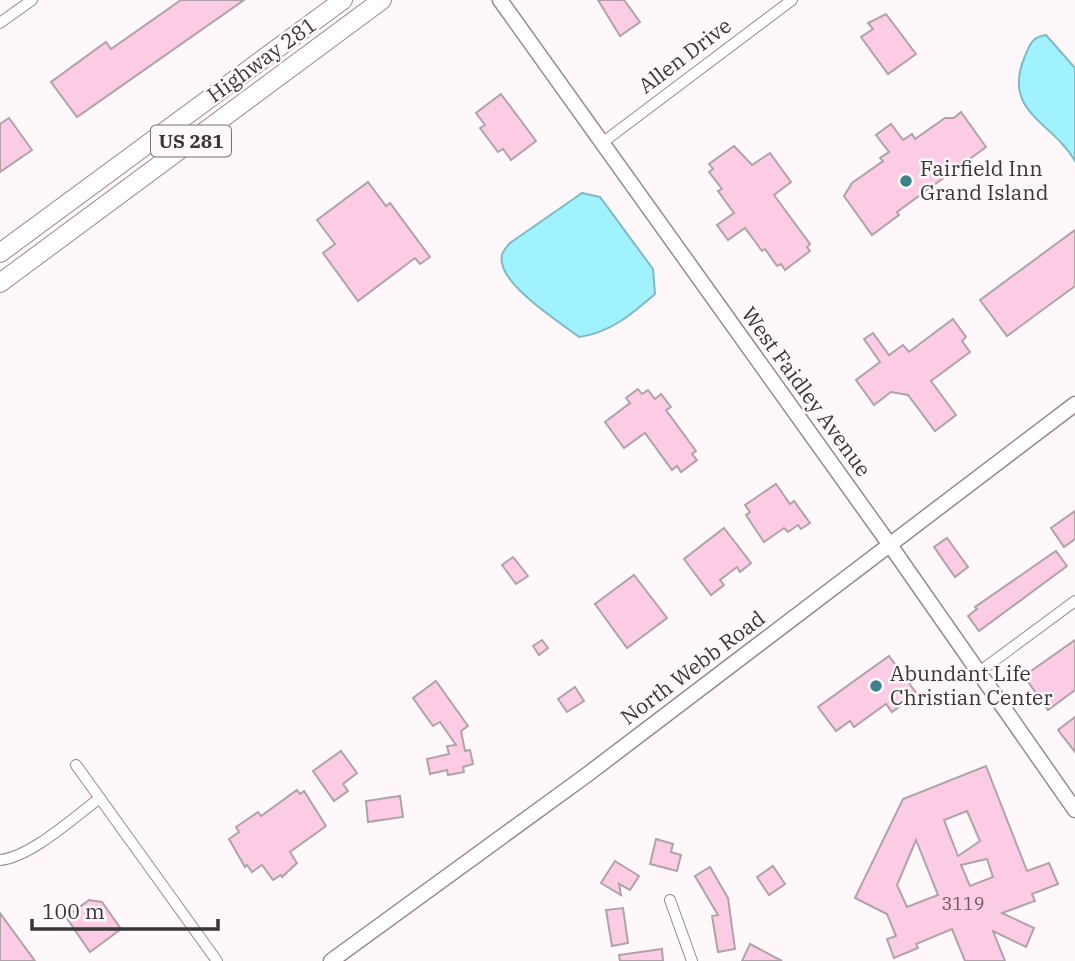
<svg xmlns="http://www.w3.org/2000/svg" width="1075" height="961" viewBox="0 0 1075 961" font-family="'IBM Plex Serif',serif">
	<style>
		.water { fill: #9ff2fe; stroke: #81b9c2; stroke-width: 2 }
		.building { fill: #fccce4; stroke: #afa3a9; stroke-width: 2; fill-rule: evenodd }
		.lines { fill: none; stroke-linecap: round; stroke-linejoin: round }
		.street-casing { stroke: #968a8f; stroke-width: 12 }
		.secondary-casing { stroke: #968a8f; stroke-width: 17 }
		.highway-casing { stroke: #968a8f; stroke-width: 20 }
		.street { stroke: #fff; stroke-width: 10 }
		.secondary { stroke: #fff; stroke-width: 14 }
		.highway { stroke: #fff; stroke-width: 18 }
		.poi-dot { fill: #3c838c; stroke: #fef8fb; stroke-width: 2.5 }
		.labels { text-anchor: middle; stroke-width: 5; stroke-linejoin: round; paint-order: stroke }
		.number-label { font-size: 18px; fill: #6a5b62 }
		.shield { fill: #fef8fb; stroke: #757072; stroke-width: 2 }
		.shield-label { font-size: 19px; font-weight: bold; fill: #3a3537 }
		.street-label { font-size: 21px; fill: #3a3537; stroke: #fef8fb }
		.poi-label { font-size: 21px; fill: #3a3537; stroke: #fef8fb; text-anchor: start }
	</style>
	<rect width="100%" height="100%" fill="#fef8fb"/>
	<!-- water -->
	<g class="water">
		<path d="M1046,35L1075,68V161C1052,121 1001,112 1025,56C1030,44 1032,37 1046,35Z"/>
		<path d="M582,193L600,197L653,269L655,294C632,314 610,333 579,337C559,322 506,288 502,263C500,254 504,250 510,243Z"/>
	</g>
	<!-- building -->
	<g class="building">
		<polygon points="181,0 244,0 77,117 51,82 106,42 111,49"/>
		<polygon points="598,0 624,0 640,22 620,36"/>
		<polygon points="886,14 916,54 888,74 861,37 873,29 868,23"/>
		<polygon points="501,94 536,141 511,160 503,149 498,152 480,128 485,125 476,113"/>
		<polygon points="961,112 986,147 897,212 899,215 872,235 844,196 852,183 883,161 880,158 889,152 876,135 891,124 903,140 912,134 915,139 945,118 954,118"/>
		<polygon points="9,118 32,150 0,172 0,124"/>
		<polygon points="734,146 752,165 770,153 791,182 774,195 810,244 807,247 810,251 785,270 781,264 777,266 765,249 762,251 745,228 728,240 717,225 734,213 718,191 722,189 709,172 713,169 709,164"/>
		<polygon points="368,182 386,206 390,203 430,257 420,264 415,258 358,301 323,253 335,244 317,220"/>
		<polygon points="1075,230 1075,286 1007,336 980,300"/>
		<polygon points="953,319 966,337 962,341 970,352 931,381 956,415 935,431 908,395 891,392 874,405 856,380 880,362 864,339 873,333 889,355 903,345 909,352"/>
		<polygon points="638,389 642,394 648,390 655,399 661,394 671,407 666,410 696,451 692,454 697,460 681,472 677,466 672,470 645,433 624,448 605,422 630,403 626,398"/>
		<polygon points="776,484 790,504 794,501 810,523 801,529 798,525 788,532 784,528 764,542 746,515 750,512 745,505"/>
		<polygon points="1075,511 1075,539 1064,547 1051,528"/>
		<polygon points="724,528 751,563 740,572 737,567 720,580 724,585 711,595 684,559"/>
		<polygon points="947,538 968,567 955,577 934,547"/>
		<polygon points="1056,551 1067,566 979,631 968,616 977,609 975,607"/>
		<polygon points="513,557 528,576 516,584 502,565"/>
		<polygon points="634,575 667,618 627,648 595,604"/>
		<polygon points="542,640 548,648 539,655 533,646"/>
		<polygon points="1075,640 1075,690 1048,710 1024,676"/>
		<polygon points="889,656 917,694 892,712 886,704 854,727 850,721 836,731 818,707"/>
		<polygon points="436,681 468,726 461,731 465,751 470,750 473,764 463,767 464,772 448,775 447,770 430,774 427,759 449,754 447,746 456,745 440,722 433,726 413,698"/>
		<polygon points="575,687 584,701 567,712 558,699"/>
		<polygon points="1075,717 1075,752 1058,730"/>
		<polygon points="341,751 357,773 343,784 348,791 334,801 313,771"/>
		<path d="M986,766L1027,871L1049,863L1058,884L1032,894L1035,901L1002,913L1034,928L1026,947L993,931L1005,961H965L952,929L916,944L918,948L894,958L887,939L896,936L887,914L855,898L903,799ZM967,811L980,841L958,856L944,820ZM916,840L938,895L907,907L897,885ZM987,859L993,877L970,886L961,865Z"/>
		<polygon points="297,790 300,794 304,791 326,826 290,852 297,863 282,877 281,875 273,880 262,865 252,872 247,865 245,867 229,839 239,832 236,827 258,812 261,816"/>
		<polygon points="400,796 403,817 368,822 366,801"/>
		<polygon points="656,839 673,844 671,852 681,855 677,871 650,864"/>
		<polygon points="615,861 639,876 630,890 619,884 621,895 601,883"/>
		<polygon points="773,866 785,884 769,895 757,877"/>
		<polygon points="710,867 728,898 735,949 718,952 712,916 718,915 695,876"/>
		<polygon points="89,900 102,902 121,929 90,952 66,917"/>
		<polygon points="623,908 628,943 612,946 606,910"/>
		<polygon points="0,913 35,961 0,961"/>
		<polygon points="750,944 782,961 742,961"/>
		<polygon points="662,949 663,961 620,961 619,955"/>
	</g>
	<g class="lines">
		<defs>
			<g id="street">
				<polyline points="0,23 32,0"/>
				<polyline points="602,143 792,0"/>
				<polyline points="979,672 1075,601"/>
				<polyline points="76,765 217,961"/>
				<path d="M0,860C31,857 74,817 100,798"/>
				<polyline points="670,900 692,961"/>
			</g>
			<g id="secondary">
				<polyline points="500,0 890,545 1075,810"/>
				<polyline points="331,961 588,774 1075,404"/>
			</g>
			<g id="highway">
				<polyline points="0,253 343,0"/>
				<polyline points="0,283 382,0"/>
			</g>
		</defs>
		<!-- street casing -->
		<use href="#street" class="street-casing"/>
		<!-- secondary casing -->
		<use href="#secondary" class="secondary-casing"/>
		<!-- highway casing -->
		<use href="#highway" class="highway-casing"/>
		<!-- street -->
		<use href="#street" class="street"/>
		<!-- secondary -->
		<use href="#secondary" class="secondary"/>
		<!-- highway -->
		<use href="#highway" class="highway"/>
	</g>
	<!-- markers -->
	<g class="poi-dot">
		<circle cx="906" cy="181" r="7"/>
		<circle cx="876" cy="686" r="7"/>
	</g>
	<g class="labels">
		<!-- number labels -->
		<g class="number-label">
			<text x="963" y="910">3119</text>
		</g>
		<!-- shield labels -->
		<rect class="shield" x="151" y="125.5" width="80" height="31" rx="5"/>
		<g class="shield-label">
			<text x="191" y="148">US 281</text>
		</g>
		<!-- street labels -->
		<g class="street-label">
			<text transform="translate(685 56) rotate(-37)" y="7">Allen Drive</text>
			<text transform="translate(262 60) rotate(-36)" y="7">Highway 281</text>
			<text transform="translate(806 392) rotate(54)" y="7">West Faidley Avenue</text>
			<text transform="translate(693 668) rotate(-37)" y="7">North Webb Road</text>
		</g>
		<!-- poi labels -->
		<g class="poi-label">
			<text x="920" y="176">Fairfield Inn<tspan x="920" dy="24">Grand Island</tspan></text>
			<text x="890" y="681">Abundant Life<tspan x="890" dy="24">Christian Center</tspan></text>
		</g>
	</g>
	<!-- scale -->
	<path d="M32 919v10h186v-10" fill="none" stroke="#3a3537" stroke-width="3.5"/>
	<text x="42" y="919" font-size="21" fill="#3a3537" stroke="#fef8fb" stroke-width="5" paint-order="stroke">100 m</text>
</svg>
